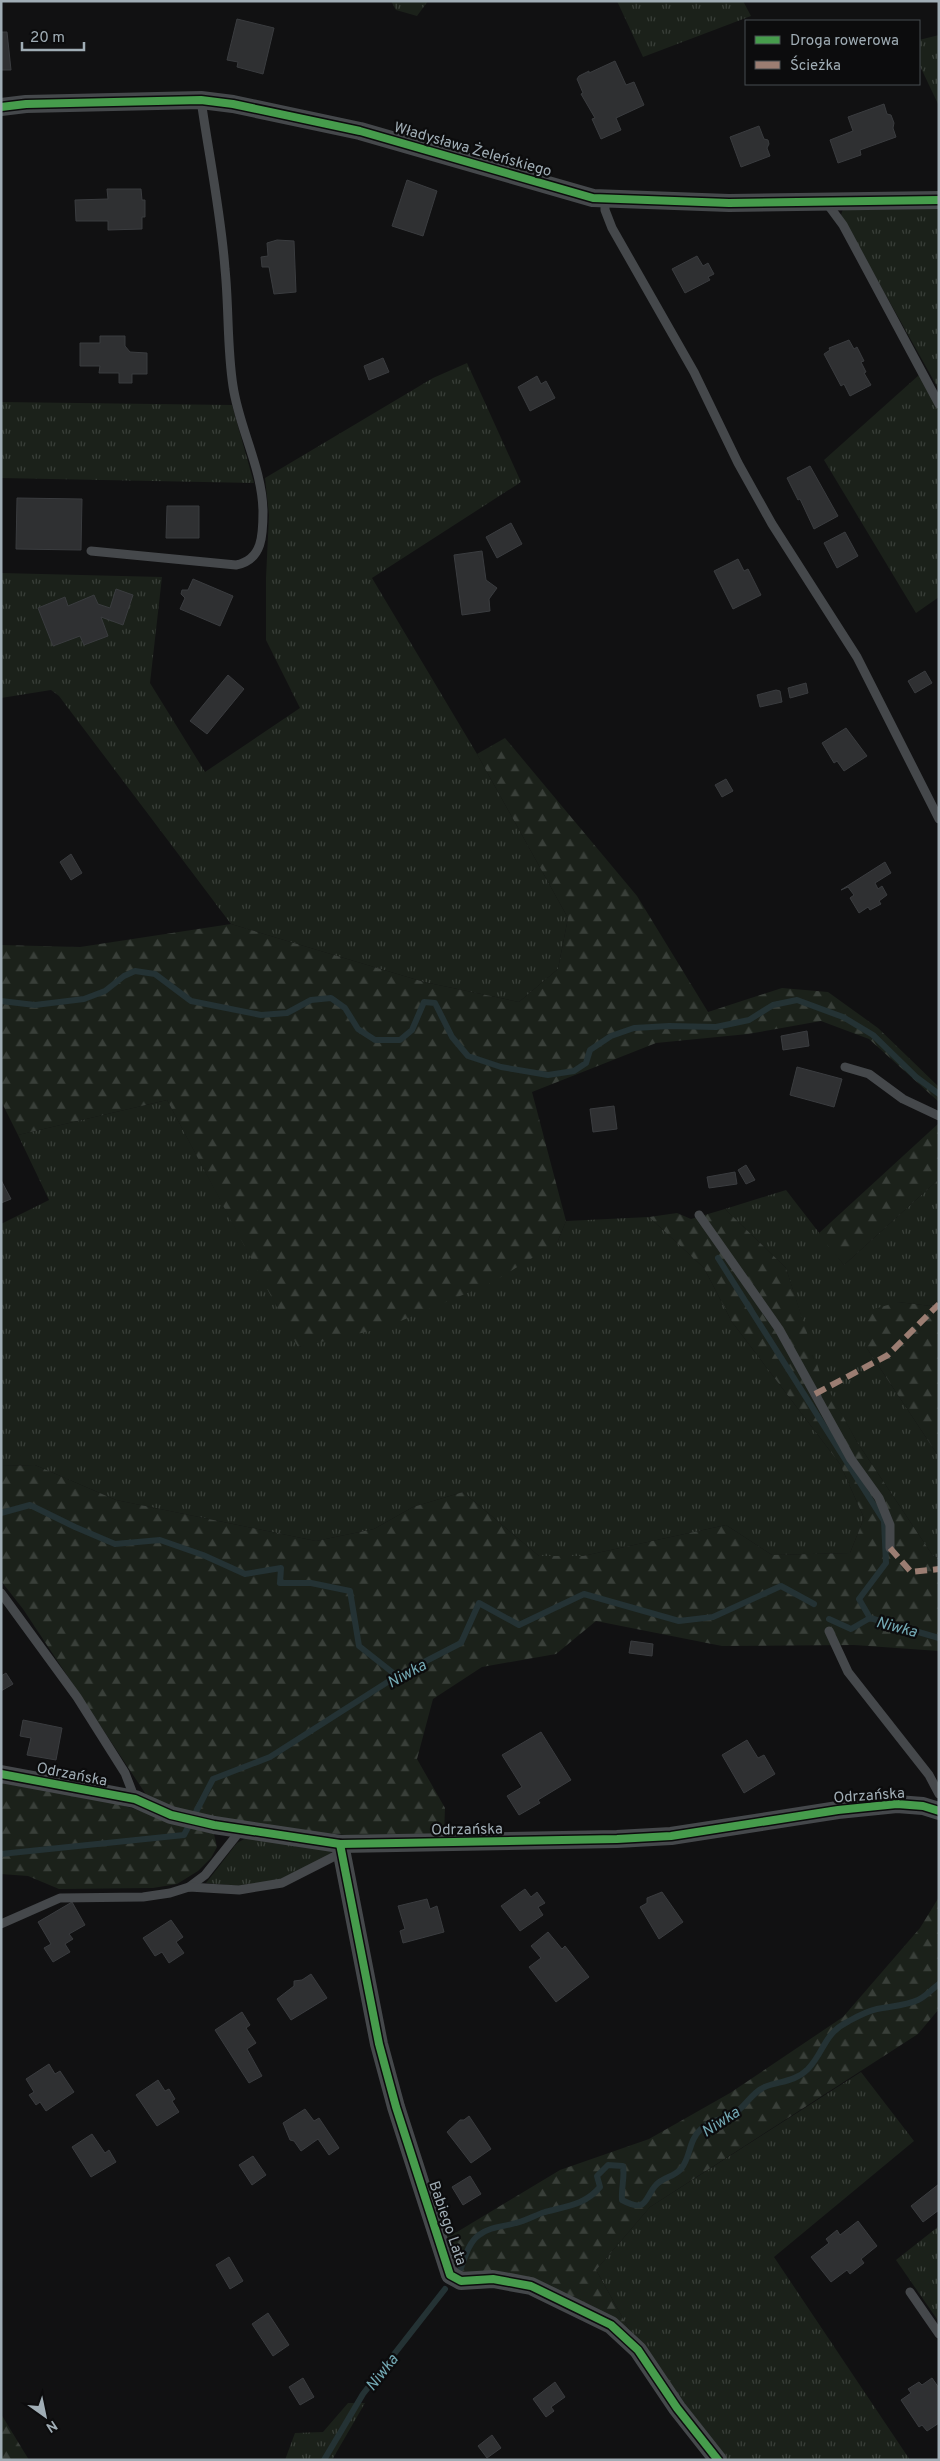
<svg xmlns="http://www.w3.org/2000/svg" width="940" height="2461" viewBox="0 0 940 2461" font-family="Overpass,sans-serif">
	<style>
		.grass { fill: url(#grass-tufts) }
		.forest { fill: url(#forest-firs) }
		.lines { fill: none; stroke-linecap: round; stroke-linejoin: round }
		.stream { stroke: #243234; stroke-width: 6 }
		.building { fill: #2f3032; stroke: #3a3c3f }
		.service { stroke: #45484b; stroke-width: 9 }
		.minor { stroke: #45484b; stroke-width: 18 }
		.quiet { stroke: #9b7d72; stroke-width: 6; stroke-dasharray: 12 6; stroke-linecap: butt }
		.cycleway-casing { stroke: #0c0c0d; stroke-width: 11 }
		.cycleway { stroke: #469c4c; stroke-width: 8 }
		.labels { text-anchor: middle; stroke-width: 4.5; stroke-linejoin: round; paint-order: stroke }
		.street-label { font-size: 15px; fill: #a0adb5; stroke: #0c0c0d }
		.water-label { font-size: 16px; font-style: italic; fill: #73a9b4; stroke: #0c0c0d }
	</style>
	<defs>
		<pattern id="grass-tufts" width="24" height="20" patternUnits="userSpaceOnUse" patternTransform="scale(1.25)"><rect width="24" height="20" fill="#1b211a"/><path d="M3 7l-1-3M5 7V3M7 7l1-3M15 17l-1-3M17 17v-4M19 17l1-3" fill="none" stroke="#393f39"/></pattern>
		<pattern id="forest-firs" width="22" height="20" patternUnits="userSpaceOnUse" patternTransform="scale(1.25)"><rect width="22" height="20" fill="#1b211a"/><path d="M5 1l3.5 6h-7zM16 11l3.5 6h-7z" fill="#393f39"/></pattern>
	</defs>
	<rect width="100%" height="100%" fill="#111112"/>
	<!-- grass -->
	<g class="grass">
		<polygon points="391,1 428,1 417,16 396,10"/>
		<polygon points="617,1 743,1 751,16 643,57"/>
		<polygon points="939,35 939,106 919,64 919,40"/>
		<polygon points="939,205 939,390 841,215 843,209"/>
		<polygon points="467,363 521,482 372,578 477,754 568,918 558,969 519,1002 424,982 231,924 59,696 51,690 1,698 1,573 162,577 150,683 205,772 300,708 266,640 266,578 269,515 265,478 433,378"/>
		<polygon points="919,375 939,409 939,597 916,613 824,460"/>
		<polygon points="1,402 232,405 254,483 1,478"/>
		<polygon points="167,1100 299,1347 557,1243 566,1221 649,1217 704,1268 732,1322 840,1464 864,1518 850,1553 772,1555 726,1525 583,1556 539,1556 463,1492 413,1507 374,1529 316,1541 116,1500 35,1465 1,1466 1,1224 49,1200 18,1135"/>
		<polygon points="939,1179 939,1307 898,1302 866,1347 939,1457 939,1558 933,1556 857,1442 820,1376 786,1268 725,1209 786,1190 844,1265"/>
		<polygon points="246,1838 323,1846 332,1853 281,1880 238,1886 206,1883 237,1843"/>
		<polygon points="861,2072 914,2141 774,2257 910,2460 725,2460 629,2329 596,2270 650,2207"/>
		<polygon points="939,2226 939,2322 896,2260"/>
		<polygon points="348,2403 365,2403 332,2460 285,2460 295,2433 323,2432"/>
	</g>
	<!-- forest -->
	<g class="forest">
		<polygon points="505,738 637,896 708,1012 782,988 828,992 878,1028 939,1087 939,1102 869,1039 821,1021 748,1034 656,1043 532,1092 566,1221 557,1243 491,1283 384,1328 298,1347 167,1100 18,1135 1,1101 1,945 80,947 231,924 424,982 519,1002 558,969 568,918 477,754"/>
		<polygon points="939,1123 939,1179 844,1265 818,1234"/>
		<polygon points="725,1209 786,1268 821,1376 857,1442 933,1556 939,1558 939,1651 854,1645 722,1646 596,1621 556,1654 482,1667 433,1699 417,1759 445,1808 444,1835 380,1838 301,1831 190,1813 149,1799 23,1609 1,1581 1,1466 35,1465 116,1500 316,1541 374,1529 413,1507 463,1492 539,1556 583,1556 726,1525 772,1555 850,1553 864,1518 840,1464 732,1322 704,1268 649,1217 677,1213 691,1219"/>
		<polygon points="898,1302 939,1307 939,1457 866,1347 867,1311"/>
		<polygon points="1,1783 112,1802 214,1834 217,1847 211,1858 198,1871 177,1884 153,1888 59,1889 28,1876 1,1874"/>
		<polygon points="939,1897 939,2009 918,2034 650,2207 596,2270 629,2329 569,2299 463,2274 454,2268 441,2236 457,2232 560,2170 649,2139 730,2093 843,2017 920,1928"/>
		<polygon points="1,2414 29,2460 1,2460"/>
	</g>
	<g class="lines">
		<!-- stream -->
		<g class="stream">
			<polyline points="1,1001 35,1005 84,999 105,991 124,976 135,971 155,974 191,1001 261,1015 287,1013 311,1000 331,998 345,1008 358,1029 375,1040 400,1040 412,1030 424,1002 435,1003 452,1037 468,1056 501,1067 548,1075 574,1071 586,1063 590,1050 611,1036 634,1028 669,1026 716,1027 749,1020 773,1005 797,1000 843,1017 873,1035 916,1077 939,1094"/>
			<polyline points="718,1258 884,1521 886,1563 859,1599 870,1618"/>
			<polyline points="1,1513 30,1505 75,1527 115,1544 160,1540 203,1555 245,1574 281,1568 280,1583 311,1583 350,1591 359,1646 397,1676"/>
			<polyline points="829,1619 851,1629 870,1618 939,1638"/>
			<polyline points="1,1854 184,1835 213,1779 270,1757 397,1676 461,1643 479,1603 519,1625 584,1594 679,1621 713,1617 781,1586 814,1604"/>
			<path d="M461,2268C465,2257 469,2242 479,2235C491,2226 503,2227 516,2223C526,2221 535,2215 545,2212C567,2206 585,2205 600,2187L597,2176L608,2165L623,2166C625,2178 621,2187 622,2200C648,2214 644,2198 656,2185C663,2177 674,2177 681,2169C691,2157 688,2141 701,2129C710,2120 721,2120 732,2115C745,2108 752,2091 767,2086C782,2081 796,2081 808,2069C825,2051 823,2034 849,2021C858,2016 868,2011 877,2009C891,2006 905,2006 918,2000C925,1997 932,1989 939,1984"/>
			<polyline points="324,2460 363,2394 445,2289"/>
		</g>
	</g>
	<!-- building -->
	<g class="building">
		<polygon points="237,19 274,28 263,74 237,67 238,62 227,60"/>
		<polygon points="1,32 7,32 11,70 1,70"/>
		<polygon points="615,61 626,85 634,82 644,105 616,118 621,130 601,139 592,119 595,118 581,94 583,93 577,79 579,76 589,71 589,73"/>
		<polygon points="884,104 887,114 891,115 894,123 893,128 896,137 860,150 861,155 838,163 830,140 853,131 848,117"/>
		<polygon points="759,126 764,139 768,140 769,144 767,148 770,156 741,167 730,137"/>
		<polygon points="407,180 437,191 423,236 392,226"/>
		<polygon points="107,189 141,189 142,200 145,200 145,217 142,217 142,229 108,230 108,221 76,221 75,200 108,199"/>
		<polygon points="277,240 294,241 296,292 274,294 269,267 262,267 261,257 268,256 267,243"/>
		<polygon points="697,256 703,266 708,263 714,274 708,277 710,280 685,293 672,269"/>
		<polygon points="100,336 125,336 125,346 130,352 147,353 147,374 132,374 132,383 119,383 119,373 99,373 100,366 80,366 80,343 100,343"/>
		<polygon points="849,340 854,349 857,347 864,361 861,362 866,372 864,373 871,385 850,396 844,384 841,386 824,354 830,350 829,348"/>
		<polygon points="383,358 389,372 369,380 364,366"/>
		<polygon points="537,376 541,384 546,381 555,398 530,411 518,387"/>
		<polygon points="810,466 838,516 814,529 800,499 798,500 787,478"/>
		<polygon points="17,498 82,499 81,550 16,549"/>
		<polygon points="167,506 199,506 199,538 166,538"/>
		<polygon points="511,523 522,544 497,558 486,537"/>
		<polygon points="845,532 858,556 837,568 824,543"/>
		<polygon points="482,551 486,580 497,588 489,599 490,611 462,615 454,555"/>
		<polygon points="738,559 744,571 748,569 761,595 733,609 714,571"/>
		<polygon points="193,579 233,596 220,626 180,609 185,598 181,594 182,590 188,590"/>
		<polygon points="116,589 133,595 123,625 101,617 108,636 84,645 80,636 53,646 38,608 65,597 68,606 94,595 98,604 110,608"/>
		<polygon points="925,671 932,683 915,693 908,681"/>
		<polygon points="228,675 244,689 207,734 190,721"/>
		<polygon points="806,683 808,693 790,698 788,688"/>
		<polygon points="776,690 780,691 782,702 760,707 757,695"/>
		<polygon points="846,728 867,756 844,771 837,761 834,763 822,743"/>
		<polygon points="726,779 733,791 722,797 715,785"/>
		<polygon points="71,854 82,873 71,880 60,862"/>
		<polygon points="885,862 891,873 875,883 878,889 882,886 887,895 879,901 881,904 870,910 868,907 859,913 850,898 854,895 848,887 841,890"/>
		<polygon points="807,1031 809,1046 783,1050 781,1036"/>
		<polygon points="797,1067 842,1079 834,1107 790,1095"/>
		<polygon points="614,1106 617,1129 593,1132 590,1109"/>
		<polygon points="746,1165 755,1180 746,1184 738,1170"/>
		<polygon points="735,1172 737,1184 709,1188 707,1177"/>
		<polygon points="1,1180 11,1199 1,1203"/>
		<polygon points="631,1641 653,1644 652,1656 629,1653"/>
		<polygon points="6,1673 13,1684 1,1691 1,1676"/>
		<polygon points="23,1720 62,1728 56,1760 27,1755 31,1738 20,1736"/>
		<polygon points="541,1732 571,1780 538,1800 540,1803 519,1815 507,1796 522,1787 502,1755"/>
		<polygon points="747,1740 758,1758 764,1755 775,1774 744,1793 722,1755"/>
		<polygon points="525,1889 531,1897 537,1892 545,1903 538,1907 543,1915 520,1931 501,1906"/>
		<polygon points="662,1892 683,1922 659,1939 640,1907 647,1903 647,1898"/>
		<polygon points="427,1899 430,1909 437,1906 444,1932 403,1943 400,1931 405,1929 398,1906"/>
		<polygon points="72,1902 85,1925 69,1934 73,1939 65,1944 70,1952 53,1962 44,1948 51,1944 38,1922"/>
		<polygon points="171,1920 183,1937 176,1942 184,1953 169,1963 162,1952 155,1956 143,1938"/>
		<polygon points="548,1932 562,1949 565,1946 589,1977 556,2002 529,1967 541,1958 531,1946"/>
		<polygon points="311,1974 327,1998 291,2020 277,1999 294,1986 294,1981 302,1980"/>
		<polygon points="242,2012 250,2025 246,2028 256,2043 247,2049 262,2076 249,2083 215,2030"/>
		<polygon points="49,2064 55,2074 60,2071 74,2092 46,2111 40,2102 36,2105 29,2095 34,2092 26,2079"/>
		<polygon points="158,2080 165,2091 169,2089 175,2099 172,2101 179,2112 157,2126 136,2095"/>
		<polygon points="305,2109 314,2121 319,2118 339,2148 329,2155 318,2139 301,2151 294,2141 290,2140 283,2123"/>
		<polygon points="469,2116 491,2149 471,2163 447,2132 460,2120 464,2120"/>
		<polygon points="92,2134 105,2153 109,2150 116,2162 91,2177 72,2147"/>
		<polygon points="253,2156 266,2175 252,2185 239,2165"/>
		<polygon points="470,2176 481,2194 463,2205 452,2187"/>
		<polygon points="939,2184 939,2210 923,2222 911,2206"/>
		<polygon points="858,2221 877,2246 861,2259 864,2263 850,2274 847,2270 831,2282 811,2257 829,2243 826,2239 837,2230 840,2235"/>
		<polygon points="229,2257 243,2281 230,2289 216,2265"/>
		<polygon points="268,2313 289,2345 273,2356 252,2324"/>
		<polygon points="303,2378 314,2397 300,2405 289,2387"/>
		<polygon points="932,2378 939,2388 939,2423 927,2431 922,2425 919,2427 901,2400 911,2393 908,2389 919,2382 922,2385"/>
		<polygon points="555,2382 565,2397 551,2407 554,2411 546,2417 533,2399"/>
		<polygon points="492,2435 501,2448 487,2458 478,2446"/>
	</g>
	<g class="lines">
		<!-- service -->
		<g class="service">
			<polyline points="605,199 605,210 612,228 694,372 738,463 772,524 857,657 939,819"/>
			<polyline points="826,202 843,225 939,404"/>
			<path d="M91,551L236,565C263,560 263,534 263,511C262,467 239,428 233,386C227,348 229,308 225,269C221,213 209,156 201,100"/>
			<polyline points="845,1067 869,1074 903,1099 939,1116"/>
			<polyline points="699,1215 779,1329 851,1459 879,1498 890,1525 890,1548"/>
			<polyline points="1,1593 77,1697 125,1773 135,1799"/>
			<polyline points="829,1631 848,1672 929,1775 939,1794"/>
			<polyline points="189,1887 205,1875 240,1831"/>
			<polyline points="1,1924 60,1898 143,1897 170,1893 189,1887 239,1890 282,1883 341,1853"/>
			<polyline points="910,2292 939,2334"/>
		</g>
		<!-- minor -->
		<g class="minor">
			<polyline points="1,107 26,104 201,100 233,104 360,131 593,198 729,203 939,200"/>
			<polyline points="1,1774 135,1799 171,1815 214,1825 340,1844 617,1839 671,1836 838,1810 897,1804 923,1806 939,1811"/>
			<polyline points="340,1844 379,2044 396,2107 450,2275 461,2281 493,2279 531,2286 611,2325 638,2350 677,2408 718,2460"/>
		</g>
		<!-- quiet -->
		<g class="quiet">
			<polyline points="815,1394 888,1355 939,1304"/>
			<polyline points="890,1548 911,1572 939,1569"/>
		</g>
		<defs>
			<g id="cycleway">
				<polyline points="1,107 26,104 201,100 233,104 360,131 593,198 729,203 939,200"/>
				<polyline points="1,1774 135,1799 171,1815 214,1825 340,1844 617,1839 671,1836 838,1810 897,1804 923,1806 939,1811"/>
				<polyline points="340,1844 379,2044 396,2107 450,2275 461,2281 493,2279 531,2286 611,2325 638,2350 677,2408 718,2460"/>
			</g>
		</defs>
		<!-- cycleway casing -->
		<use href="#cycleway" class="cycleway-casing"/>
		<!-- cycleway -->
		<use href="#cycleway" class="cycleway"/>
	</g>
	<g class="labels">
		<!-- street labels -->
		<g class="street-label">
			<text transform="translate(473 149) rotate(16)" y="5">Władysława Żeleńskiego</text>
			<text transform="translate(72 1774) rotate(11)" y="5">Odrzańska</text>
			<text transform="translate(869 1795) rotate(-4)" y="5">Odrzańska</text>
			<text transform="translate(467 1829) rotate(-1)" y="5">Odrzańska</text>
			<text transform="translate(448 2223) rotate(71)" y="5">Babiego Lata</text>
		</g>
		<!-- water labels -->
		<g class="water-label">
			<text transform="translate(897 1626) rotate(15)" y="6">Niwka</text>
			<text transform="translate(406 1673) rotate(-29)" y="6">Niwka</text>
			<text transform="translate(720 2121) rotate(-33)" y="6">Niwka</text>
			<text transform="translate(381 2372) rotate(-52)" y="6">Niwka</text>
		</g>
	</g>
	<!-- border -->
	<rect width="940" height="2461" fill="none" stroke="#a0adb5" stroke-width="5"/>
	<!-- legend -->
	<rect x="745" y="20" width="175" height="65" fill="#0c0c0d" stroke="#474c50"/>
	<rect x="755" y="36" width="25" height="8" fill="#469c4c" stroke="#474c50"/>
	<text x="790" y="45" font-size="15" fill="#a0adb5">Droga rowerowa</text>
	<rect x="755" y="61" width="25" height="8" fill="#9b7d72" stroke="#474c50"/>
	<text x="790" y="70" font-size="15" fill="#a0adb5">Ścieżka</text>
	<!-- north arrow -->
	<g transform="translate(45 2416) rotate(147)" stroke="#0c0c0d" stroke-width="4" paint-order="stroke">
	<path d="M0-4L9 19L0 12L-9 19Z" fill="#a0adb5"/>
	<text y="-8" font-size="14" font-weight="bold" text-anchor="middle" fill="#a0adb5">N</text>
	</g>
	<!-- scale -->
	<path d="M22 42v8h62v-8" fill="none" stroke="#a0adb5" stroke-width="2.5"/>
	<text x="30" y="42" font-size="15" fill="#a0adb5" stroke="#0c0c0d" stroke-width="4" paint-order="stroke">20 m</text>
</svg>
